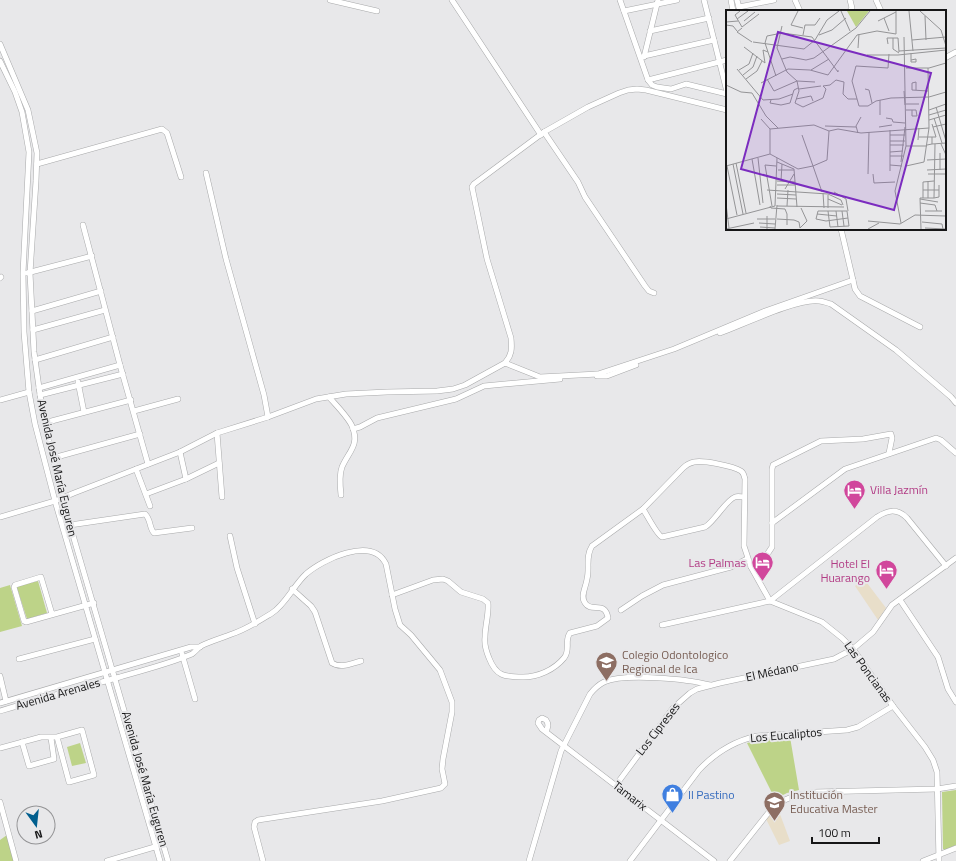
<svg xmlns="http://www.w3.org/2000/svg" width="956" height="861" viewBox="0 0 956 861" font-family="'Titillium Web',sans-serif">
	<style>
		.education { fill: #e8dec9 }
		.green { fill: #bdd388 }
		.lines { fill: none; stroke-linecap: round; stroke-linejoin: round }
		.minor-casing { stroke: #a8a9aa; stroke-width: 6 }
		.minor { stroke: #fff; stroke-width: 5 }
		.labels { text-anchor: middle; stroke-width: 4; stroke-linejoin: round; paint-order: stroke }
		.street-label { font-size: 12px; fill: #161617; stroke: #e8e8ea }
		.hotel-label { font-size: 12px; fill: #b23c85; stroke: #e8e8ea; text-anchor: end }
		.education-label { font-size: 12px; fill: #785e54; stroke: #e8e8ea; text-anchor: start }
		.shop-label { font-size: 12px; fill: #366cbe; stroke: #e8e8ea; text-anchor: start }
		.inset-road { fill: none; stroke: #949496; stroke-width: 1 }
		.view { fill: #7b2cbf; fill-opacity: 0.15; stroke: #7b2cbf; stroke-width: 2 }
		.inset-edge { fill: none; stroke: #161617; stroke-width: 2 }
	</style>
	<rect width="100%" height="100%" fill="#e8e8ea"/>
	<!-- education -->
	<g class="education">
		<polygon points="864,579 886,608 878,620 855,586"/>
		<polygon points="777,806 790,841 779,845 765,817"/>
	</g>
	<!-- green -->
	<g class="green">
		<polygon points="38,581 47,613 27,619 17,588 18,586"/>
		<polygon points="10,585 22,626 0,632 0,588"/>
		<polygon points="790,737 799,790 787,793 775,799 747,743 760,740"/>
		<polygon points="80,743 86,763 72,766 67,747"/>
		<polygon points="956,790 956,845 945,850 943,849 942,792"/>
		<polygon points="7,835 14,861 0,861 0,840"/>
	</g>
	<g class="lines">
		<defs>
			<g id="minor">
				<polyline points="330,0 377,11"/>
				<polyline points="452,0 541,135"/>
				<polyline points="620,0 648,80 652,85 657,87 671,89 686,84 727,94"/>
				<polyline points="704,0 727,92"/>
				<polyline points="731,0 733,11"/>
				<polyline points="737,0 740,11"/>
				<polyline points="795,0 800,11"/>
				<polyline points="850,0 852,8 850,11"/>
				<polyline points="876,0 881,11"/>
				<polyline points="739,7 774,0"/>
				<polyline points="624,11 677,0"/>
				<polyline points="650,31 709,18"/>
				<polyline points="0,44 28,110 37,153 36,181 30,273 34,352 44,423 70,525 168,861"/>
				<polyline points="644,56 714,40"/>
				<polyline points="644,57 658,0"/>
				<polyline points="945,58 956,52"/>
				<polyline points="0,61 15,92 22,112 29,152 23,273 24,332 29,392 35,424 55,501 160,861"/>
				<polyline points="648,80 727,60"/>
				<polyline points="37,164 162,129 167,133 181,177"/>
				<polyline points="206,173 226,259 264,395 268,417"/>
				<polyline points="83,225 120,365 148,464"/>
				<polyline points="841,229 853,280"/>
				<polyline points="27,273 92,256"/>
				<polyline points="0,278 1,277"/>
				<polyline points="654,293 649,291 645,286 585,197 578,182 544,132 588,107 619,93 628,90 637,89 646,90 727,110"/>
				<polyline points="32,311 101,291"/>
				<polyline points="33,330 105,310"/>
				<path d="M720,333C742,325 798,298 819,301C823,301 827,303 831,304L896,350L951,397L956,403"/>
				<polyline points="35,360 113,337"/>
				<path d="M505,363C512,355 512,349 511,338L487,259L472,187L474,184L544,132"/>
				<polyline points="597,376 607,376 636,365"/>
				<polyline points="78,382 84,412"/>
				<polyline points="39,388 120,365"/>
				<polyline points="40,395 123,374"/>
				<path d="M329,397C336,405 348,417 352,426C360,445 349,451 342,467C339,475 340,486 341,495"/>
				<polyline points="0,400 29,392"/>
				<polyline points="134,411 178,399"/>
				<polyline points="44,423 131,400"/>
				<polyline points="353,429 360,427 377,418 456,399 484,386 560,379"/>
				<polyline points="217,433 222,497"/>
				<polyline points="180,452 186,479"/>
				<polyline points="53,458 140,434"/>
				<polyline points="136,469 150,506"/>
				<polyline points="146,494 186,479 219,463"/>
				<path d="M643,509C647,515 657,535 662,537L705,527C715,521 726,500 735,497C738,496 741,497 744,497"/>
				<polyline points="0,517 55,501 74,493 180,452 217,433 268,417 316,399 346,394 387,392 437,391 453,389 465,385 505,363 540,377 598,374 674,349 765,311 853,280 855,289 860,296 920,327"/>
				<polyline points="772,523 845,469 936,438 941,440 956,453"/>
				<path d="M70,525L145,514C151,519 149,528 154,533L192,528"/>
				<polyline points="230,536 237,568 255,624"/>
				<polyline points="751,567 766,556 772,547 772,469 773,465 821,441 863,439 891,434 892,438 889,453"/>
				<path d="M292,589L311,606L315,612L332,663C341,669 352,663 361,661"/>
				<path d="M392,595L433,580L443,579L448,581L461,592L483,599L488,603C489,614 485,626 485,637C484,645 486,651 489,658C496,676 504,677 523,677C538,677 554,670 564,658C571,650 564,640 570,633L597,626L608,618C605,600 591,613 585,603C580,596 586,587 587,579C590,568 585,557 592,546L643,509L683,468C686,465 689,463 694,462C703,460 733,466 741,471C744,473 744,476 745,479L744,546L751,567L770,601L877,517C888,510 897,508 907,518L946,566"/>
				<polyline points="900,600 938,657 948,689 956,702"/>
				<polyline points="621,610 642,596 663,585 731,567 747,559"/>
				<polyline points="52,614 41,577 15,585 14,587 24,621 26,622 94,603"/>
				<polyline points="662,625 770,601 822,622 842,638 853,649 893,706 925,747 933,760 937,772 939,861"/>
				<polyline points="182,654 195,699"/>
				<polyline points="19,659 95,639"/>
				<polyline points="0,676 6,701"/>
				<polyline points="0,703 191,647 200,647"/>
				<path d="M0,711C40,699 80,688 120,677C143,670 169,664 192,654C195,652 198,648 201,646C211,641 222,638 232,634C247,629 259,621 272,613C285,605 294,585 306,574C322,560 372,535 386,564L395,609L400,625L411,635L440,670L452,702V712L443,759L442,769L445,784L441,788L382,801L258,820L255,822L254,827L263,861"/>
				<path d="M546,732C548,727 549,724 546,720L542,718L539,720L538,723L542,729L714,861"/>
				<polyline points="22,742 29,766 54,759 51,738"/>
				<polyline points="0,748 41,737 57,737 82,730 94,775 69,782 57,737"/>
				<polyline points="616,785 673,708 690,693 697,689 720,683 834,659 853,649 873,632 892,605 956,558"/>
				<polyline points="0,802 16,861"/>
				<polyline points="107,861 158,846"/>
				<path d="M529,861L561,751L590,694C594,689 598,685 604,682C625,673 688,679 710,685"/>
				<path d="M630,861L699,770C715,753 734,741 757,736L847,730L858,727L893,706"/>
				<polyline points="730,861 769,812 780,802 794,796 815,792 937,789 956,786"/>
				<polyline points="923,861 956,848"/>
			</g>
		</defs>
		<!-- minor casing -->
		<use href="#minor" class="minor-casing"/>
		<!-- minor -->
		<use href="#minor" class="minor"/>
	</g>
	<!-- icons -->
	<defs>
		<symbol id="hotel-pin" viewBox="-11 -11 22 30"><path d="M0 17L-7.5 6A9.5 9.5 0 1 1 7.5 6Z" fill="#d1479c" stroke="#e8e8ea"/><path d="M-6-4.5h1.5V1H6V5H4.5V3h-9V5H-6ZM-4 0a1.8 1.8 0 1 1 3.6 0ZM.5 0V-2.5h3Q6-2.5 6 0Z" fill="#fff"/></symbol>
		<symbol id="university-pin" viewBox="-11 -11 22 30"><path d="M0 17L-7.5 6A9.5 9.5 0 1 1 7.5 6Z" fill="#8d6e63" stroke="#e8e8ea"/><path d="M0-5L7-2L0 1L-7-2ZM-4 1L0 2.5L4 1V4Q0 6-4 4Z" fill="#fff"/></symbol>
		<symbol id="shop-pin" viewBox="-11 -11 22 30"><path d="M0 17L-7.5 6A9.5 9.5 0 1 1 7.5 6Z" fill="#3f7fe0" stroke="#e8e8ea"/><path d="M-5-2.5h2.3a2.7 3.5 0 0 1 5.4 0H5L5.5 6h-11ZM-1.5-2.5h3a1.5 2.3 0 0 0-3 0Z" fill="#fff"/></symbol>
		<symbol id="school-pin" viewBox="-11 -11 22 30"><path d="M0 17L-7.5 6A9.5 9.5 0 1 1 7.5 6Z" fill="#8d6e63" stroke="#e8e8ea"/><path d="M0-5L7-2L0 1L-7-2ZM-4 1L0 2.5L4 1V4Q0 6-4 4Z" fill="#fff"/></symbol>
	</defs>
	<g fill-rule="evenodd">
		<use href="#hotel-pin" x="842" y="478" width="25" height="34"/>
		<use href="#hotel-pin" x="750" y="550" width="25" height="34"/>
		<use href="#hotel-pin" x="874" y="558" width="25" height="34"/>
		<use href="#university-pin" x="594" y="650" width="25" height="34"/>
		<use href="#shop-pin" x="660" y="782" width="25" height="34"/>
		<use href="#school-pin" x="762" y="790" width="25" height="34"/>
	</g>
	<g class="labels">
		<!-- street labels -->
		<g class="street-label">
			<text transform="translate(57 468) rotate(77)" y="4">Avenida José María Euguren</text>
			<text transform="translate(772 672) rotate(-12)" y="4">El Médano</text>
			<text transform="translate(868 672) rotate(54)" y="4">Las Poncianas</text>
			<text transform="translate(58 694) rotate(-16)" y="4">Avenida Arenales</text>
			<text transform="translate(658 729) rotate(-52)" y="4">Los Cipreses</text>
			<text transform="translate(786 735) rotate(-5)" y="4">Los Eucaliptos</text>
			<text transform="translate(145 779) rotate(74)" y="4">Avenida José María Euguren</text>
			<text transform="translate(630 796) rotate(38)" y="4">Tamarix</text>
		</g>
		<!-- hotel labels -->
		<g class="hotel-label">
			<text x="870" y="494" text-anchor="start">Villa Jazmín</text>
			<text x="746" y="567">Las Palmas</text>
			<text x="870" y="568">Hotel El<tspan x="870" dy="14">Huarango</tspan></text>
		</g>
		<!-- education labels -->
		<g class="education-label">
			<text x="622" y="659">Colegio Odontologico<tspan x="622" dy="14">Regional de Ica</tspan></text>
			<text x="790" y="799">Institución<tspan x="790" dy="14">Educativa Master</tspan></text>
		</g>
		<!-- shop labels -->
		<g class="shop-label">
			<text x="688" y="799">Il Pastino</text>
		</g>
	</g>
	<!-- overview -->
	<g transform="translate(726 10)">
		<rect width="220" height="220" fill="#e8e8ea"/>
		<path d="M121,1H143L130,17Z" fill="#bdd388"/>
		<path class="inset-road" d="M14,1L9,5L16,17L33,4M72,1L65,15L77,18M115,1L124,21M183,1L187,41M194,1L215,20L220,36M199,6L200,30M158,8L163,21M11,9L22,1M18,11L29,2M152,11L170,2M0,12L12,11M0,15L7,16L11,21M56,16L51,38L61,62L71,71L89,72M16,18L11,22L26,32M77,25L79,15H89L94,8M93,25L106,20L120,8M167,28V39L173,43M186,30L220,27M27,32L78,39L89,30L101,10L113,1M162,34L161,28H172L173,42M18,37L39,53L37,40L42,42M132,38L133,24M173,41L220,38M185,43V52H190V49L185,50M163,44L162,58L130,56L126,71L133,96H142L150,91L165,88L203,87L220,82M141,45H172L220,40M56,49L64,47L80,50L88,48L130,18L144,1M180,58H203L220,53M11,59L37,90L53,89L67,84M13,60L23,54L27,43M85,60L103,49M17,65L27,57L31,46M50,66L39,33L41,26L56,23L86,27L112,62V60M20,69L31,61L36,51M41,69L48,81L71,71L73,81L69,93L77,97L97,88L100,79L97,76L104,75L110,70L118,72L117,84L122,89H131M35,73L62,59L84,60L102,65L131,25L151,21L170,24V1M0,75L15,82L26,83L40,106L52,118M73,79L95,76M139,79L143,80L146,93M190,80V72L186,73V80L202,81M178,81L179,95M70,89L85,86L87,91M45,90L44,93L55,95L64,93L68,80L72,78M154,90V105M180,94H193M210,97L220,131M180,100H190L191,106H186V100M203,100L220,94M203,105L220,100M160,108L166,109L167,112L179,113M208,108L216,133M35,109L44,119L88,115L103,121L112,119L135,123L203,118M203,110L220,105M99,116L130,117M153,117L166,115M207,117L220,114M44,119V144L72,159L87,156L76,125M164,120V161M132,123L130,116L135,107M164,125H179M193,127H210L206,114M192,130L193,118M164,131H179M206,134L220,133M215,134L220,145M164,135H178M201,135L206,134V127M180,136H201M164,142L177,141M164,146H177M32,148L37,193M26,149L34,195M201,150L220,149M51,152L68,159L71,197M175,152L179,117M10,153L20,203M7,154L17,204M164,155L176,156M0,156L44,144M1,156L11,205M87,156L101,150L103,121M87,156L96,182M180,156L198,152L203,118L202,58M52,160H68M201,160L220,159M214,160V143M142,164L143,122M147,164L148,173L169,172M202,164H220M51,171L69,172M55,171L56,154M51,175H69M59,179L68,164M41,180L102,184L115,190L117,195M197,180H213M108,182L120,189L122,201M97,183L98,198M51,184L70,185M102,185V198M51,188L70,189M197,188V172L208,171M202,188V171M208,188L213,187V175M102,189L116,195M194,189L212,192M194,193L209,195L211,201M0,194L3,218M44,196L45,198L59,199L61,204V215M46,196L39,155L50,156M51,196L118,197M61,196L62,180M102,201L104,217L123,216M110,201L112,217M116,201L118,216M199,201H216M91,204L111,206M122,208L100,211L90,209L92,201H121L123,216M0,209L49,196L51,148M31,209H49M51,209L68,210L73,212L74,218L81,211L75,198M142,211L174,214L189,205L220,206M196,212L216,214L217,219M33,213L49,214M175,213L169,181L180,136L178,27M34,217L49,218M199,218L220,219M0,219L28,213M41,219V206M49,219L51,195M142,219L153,213M195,219L194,188H208L209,134"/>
		<path class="view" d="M52,22L205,63L168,200L15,159Z"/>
		<rect width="220" height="220" class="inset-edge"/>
	</g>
	<!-- north arrow -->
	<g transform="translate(36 825) rotate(165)"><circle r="19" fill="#e8e8ea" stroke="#949496"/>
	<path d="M0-3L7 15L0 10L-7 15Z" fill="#005e8e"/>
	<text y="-6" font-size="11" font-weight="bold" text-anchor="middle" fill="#161617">N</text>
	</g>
	<!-- scale -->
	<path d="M812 837v6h67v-6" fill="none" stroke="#161617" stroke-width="2"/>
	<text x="818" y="837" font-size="12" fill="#161617" stroke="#e8e8ea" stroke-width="3" paint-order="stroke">100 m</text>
</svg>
